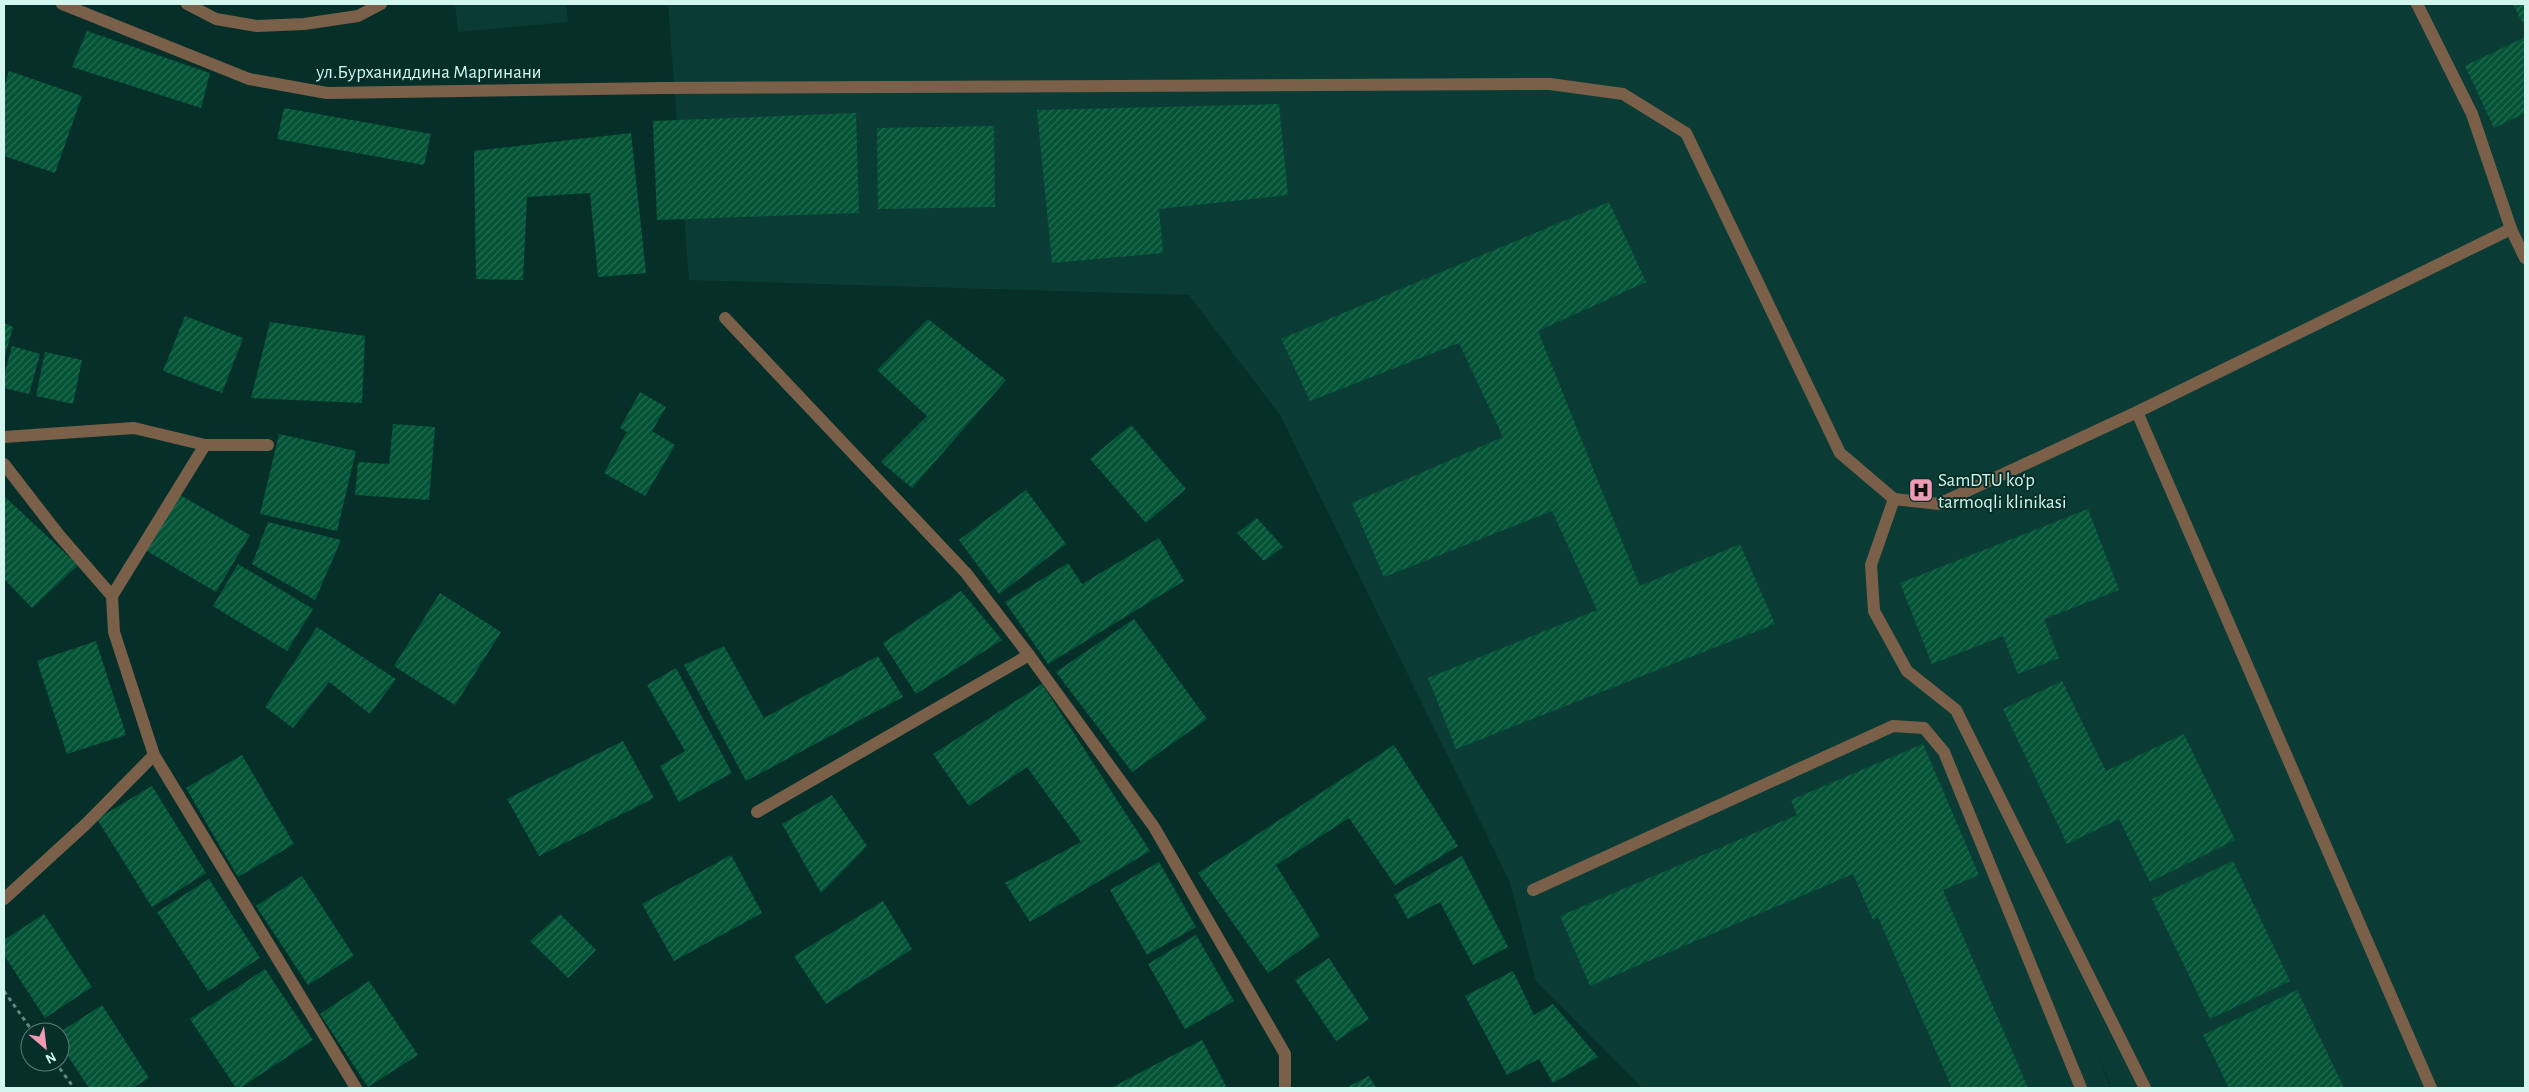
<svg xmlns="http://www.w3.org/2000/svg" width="2529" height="1092" viewBox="0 0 2529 1092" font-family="'Alegreya Sans',sans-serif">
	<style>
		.built { fill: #0a3c35 }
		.building { fill: url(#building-hatch) }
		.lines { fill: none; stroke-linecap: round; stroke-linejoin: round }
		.path { stroke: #618881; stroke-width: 3; stroke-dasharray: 4 4; stroke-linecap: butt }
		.service { stroke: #7a6049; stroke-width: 12 }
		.minor { stroke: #7a6049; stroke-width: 12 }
		.labels { text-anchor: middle; stroke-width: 4; stroke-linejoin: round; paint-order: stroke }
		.street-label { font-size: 19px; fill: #d2f6ee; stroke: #062f29 }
		.poi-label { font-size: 19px; fill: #d2f6ee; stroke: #062f29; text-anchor: start }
	</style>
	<defs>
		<pattern id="building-hatch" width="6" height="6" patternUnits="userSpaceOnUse" patternTransform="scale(1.25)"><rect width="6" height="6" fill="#035336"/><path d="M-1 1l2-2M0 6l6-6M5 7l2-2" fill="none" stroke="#276c53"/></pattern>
	</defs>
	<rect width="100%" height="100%" fill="#062f29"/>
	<!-- built -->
	<g class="built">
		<polygon points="455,4 566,4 568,22 458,32"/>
		<polygon points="668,4 2525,4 2525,1088 2112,1088 2089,1036 2111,1088 1642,1088 1536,981 1509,880 1280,415 1189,295 689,280"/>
	</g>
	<!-- building -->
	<g class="building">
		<polygon points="2513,4 2525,4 2525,28"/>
		<polygon points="87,31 210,73 201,108 72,67"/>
		<polygon points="2525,37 2525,113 2494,128 2465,66"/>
		<polygon points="9,71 82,96 55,173 4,156 4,87"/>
		<polygon points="1279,104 1288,195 1159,209 1163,253 1052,263 1037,110"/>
		<polygon points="284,108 431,134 424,165 277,139"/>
		<polygon points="856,113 859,213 657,220 653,121"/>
		<polygon points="994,126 995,207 878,209 877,128"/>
		<polygon points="631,133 646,273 598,277 590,193 527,197 523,280 476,279 474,151"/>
		<polygon points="1609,202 1646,282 1538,331 1640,586 1740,544 1775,624 1456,749 1428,678 1597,610 1552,511 1384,577 1352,503 1503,437 1459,343 1310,401 1281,339"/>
		<polygon points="185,316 243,338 222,393 163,371"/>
		<polygon points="928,319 1006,380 912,488 881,462 927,416 877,370"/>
		<polygon points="270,322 365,336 362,403 251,398"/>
		<polygon points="4,323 13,327 4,359"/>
		<polygon points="12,346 40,354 29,394 4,388 4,376"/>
		<polygon points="45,352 82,360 73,404 36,396"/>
		<polygon points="640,392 666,407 652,431 675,445 645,496 604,473 627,432 620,428"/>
		<polygon points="393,424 435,427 429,500 355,495 358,462 389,464"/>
		<polygon points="1131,425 1186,489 1146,523 1090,459"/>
		<polygon points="279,434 356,451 337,531 260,514"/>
		<polygon points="1026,490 1066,544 999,594 959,540"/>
		<polygon points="180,495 250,535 216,592 147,551"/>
		<polygon points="4,496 78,565 32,608 4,579"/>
		<polygon points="2088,509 2119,590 2044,619 2059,658 2018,674 2003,636 1932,664 1900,583"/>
		<polygon points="1257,518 1283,547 1264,561 1237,533"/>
		<polygon points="268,522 341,540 315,600 252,564"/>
		<polygon points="1159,538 1184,581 1048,664 1005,602 1068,563 1082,584"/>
		<polygon points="238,564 313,609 287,651 213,606"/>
		<polygon points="961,591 1002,640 916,694 883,643"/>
		<polygon points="440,593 501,632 455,705 394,666"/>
		<polygon points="1134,619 1207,719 1132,772 1056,672"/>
		<polygon points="317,627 396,679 370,714 329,682 293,728 265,707"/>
		<polygon points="96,641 126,735 67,754 37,661"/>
		<polygon points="724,646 764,718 878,656 903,697 746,781 684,665"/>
		<polygon points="676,668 732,773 679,802 660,766 685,751 647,685"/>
		<polygon points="2062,681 2106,771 2184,734 2235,840 2150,882 2119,819 2067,844 2003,709"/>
		<polygon points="1042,684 1150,851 1030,922 1005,883 1081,842 1027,767 969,806 933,754"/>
		<polygon points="623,741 654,798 539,856 507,799"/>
		<polygon points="1923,744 1979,875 1943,890 2028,1088 1952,1088 1878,917 1873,920 1853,874 1590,986 1560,916 1797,815 1791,800"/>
		<polygon points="1394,745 1458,846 1395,885 1349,818 1276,865 1320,936 1268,973 1198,873"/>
		<polygon points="242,755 294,844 238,877 186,788"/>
		<polygon points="152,786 206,873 152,907 97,819"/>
		<polygon points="832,795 867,846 821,893 782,824"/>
		<polygon points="731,855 762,913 674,961 642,904"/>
		<polygon points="1462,856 1508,947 1473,965 1440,902 1408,919 1394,895"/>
		<polygon points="2233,861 2290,981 2210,1019 2152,899"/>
		<polygon points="1159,862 1196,927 1147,955 1110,890"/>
		<polygon points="302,876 354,956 308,985 256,906"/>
		<polygon points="209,879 260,958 208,991 157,912"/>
		<polygon points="883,901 912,949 826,1004 794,956"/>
		<polygon points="44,914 92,987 45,1018 4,955 4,940"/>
		<polygon points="560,914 596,950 568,978 530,941"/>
		<polygon points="1196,935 1234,1001 1185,1029 1148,964"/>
		<polygon points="1329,958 1369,1019 1336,1041 1295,980"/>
		<polygon points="265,969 313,1040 240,1088 236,1088 190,1019"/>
		<polygon points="1513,971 1534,1015 1553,1004 1598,1057 1553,1083 1539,1059 1507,1075 1465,996"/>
		<polygon points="369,981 418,1055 368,1087 320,1014"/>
		<polygon points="2297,990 2344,1088 2229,1088 2203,1035"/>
		<polygon points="102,1005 149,1078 133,1088 89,1088 60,1044 60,1032"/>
		<polygon points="1202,1040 1227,1088 1111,1088"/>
		<polygon points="1369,1076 1376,1088 1346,1088"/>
	</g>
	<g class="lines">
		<!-- path -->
		<g class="path">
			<polyline points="4,991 33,1032"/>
			<polyline points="55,1062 74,1088"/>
		</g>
		<!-- service -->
		<g class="service">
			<polyline points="62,4 249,79 327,93 662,88 1550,84 1623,94 1686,133 1840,453 1894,499 1939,504 2137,412 2431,1088"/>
			<polyline points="187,4 216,19 257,26 304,24 358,16 381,4"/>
			<polyline points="2417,4 2472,114 2511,229 2525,258"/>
			<polyline points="2137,412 2511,229"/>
			<polyline points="1894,499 1871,565 1874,611 1907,671 1956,710 2145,1088"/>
			<polyline points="757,812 1029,655"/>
			<polyline points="1533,890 1893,726 1924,728 1944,752 2081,1088"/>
		</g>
		<!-- minor -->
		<g class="minor">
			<polyline points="725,318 966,573 1029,655 1154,827 1285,1054 1285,1088"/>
			<polyline points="4,437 134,428 205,445 112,596"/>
			<polyline points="205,445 268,445"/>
			<polyline points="4,464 59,535 112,596 114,632 154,755 356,1088"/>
			<polyline points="4,899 86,824 154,755"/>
		</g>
	</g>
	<!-- icons -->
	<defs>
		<symbol id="hospital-square" viewBox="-11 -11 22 22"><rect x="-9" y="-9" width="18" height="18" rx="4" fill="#f19ab3" stroke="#062f29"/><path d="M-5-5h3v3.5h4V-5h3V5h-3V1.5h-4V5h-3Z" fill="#111"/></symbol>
	</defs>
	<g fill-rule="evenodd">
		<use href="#hospital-square" x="1907" y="476" width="28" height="28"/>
	</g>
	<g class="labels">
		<!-- street labels -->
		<g class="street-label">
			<text x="429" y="78">ул.Бурханиддина Маргинани</text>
		</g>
		<!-- poi labels -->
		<g class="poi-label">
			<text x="1938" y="486">SamDTU ko‘p<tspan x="1938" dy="22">tarmoqli klinikasi</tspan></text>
		</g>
	</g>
	<!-- border -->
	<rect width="2529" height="1092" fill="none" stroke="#d2f6ee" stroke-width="10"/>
	<!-- north arrow -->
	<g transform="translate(45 1047) rotate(152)"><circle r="24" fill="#062f29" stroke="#587f78"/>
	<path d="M0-4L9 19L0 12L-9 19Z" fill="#f19ab3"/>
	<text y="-8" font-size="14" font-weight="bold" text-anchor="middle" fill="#d2f6ee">N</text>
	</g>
</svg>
